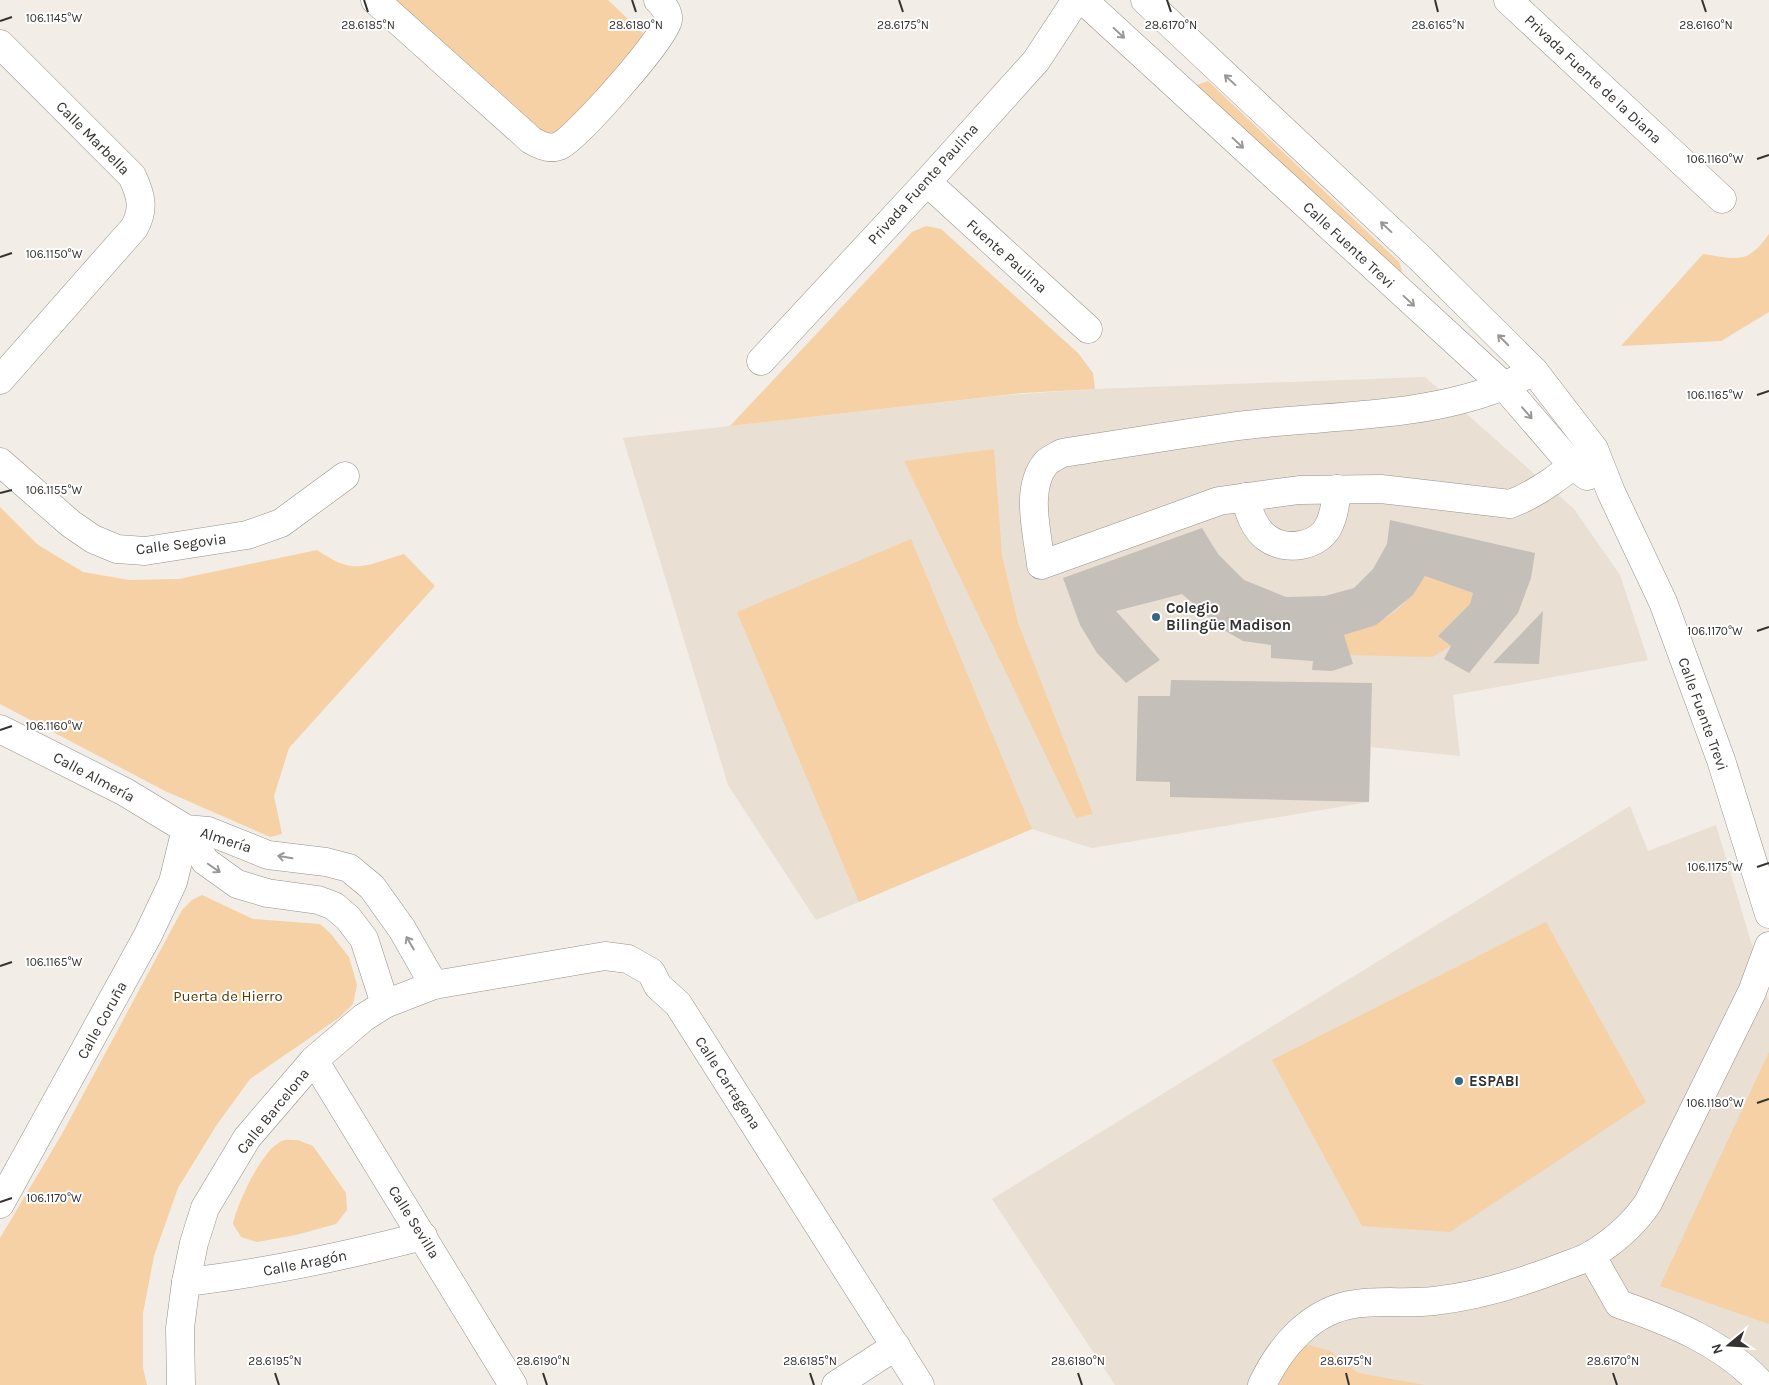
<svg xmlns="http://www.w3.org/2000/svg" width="1769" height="1385" viewBox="0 0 1769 1385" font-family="Karla,sans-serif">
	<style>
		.built { fill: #e9dfd3 }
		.green { fill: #f5d1a5 }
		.building { fill: #c5bfb9 }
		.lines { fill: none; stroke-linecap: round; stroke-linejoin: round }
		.minor-casing { stroke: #96918b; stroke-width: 29 }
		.minor { stroke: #fff; stroke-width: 28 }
		.oneway { stroke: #9a9897 }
		.ticks { fill: none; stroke: #34322f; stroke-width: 2 }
		.poi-dot { fill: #336884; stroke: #fff; stroke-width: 2 }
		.labels { text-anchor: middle; stroke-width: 4; stroke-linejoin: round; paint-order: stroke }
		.street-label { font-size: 15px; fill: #34322f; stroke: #fff }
		.poi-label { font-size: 15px; font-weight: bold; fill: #34322f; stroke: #fff; text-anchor: start }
		.park-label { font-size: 15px; fill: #573703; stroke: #fff }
		.ticks-label { font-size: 12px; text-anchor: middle; fill: #34322f; stroke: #fff; stroke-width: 4; stroke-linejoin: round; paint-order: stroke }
	</style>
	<rect width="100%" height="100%" fill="#f2ede6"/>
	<!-- built -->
	<g class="built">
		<polygon points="1425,377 1574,509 1620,575 1648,660 1453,695 1460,756 1371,747 1369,802 1092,848 1032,829 816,920 728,785 623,438 1007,395 1095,389"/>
		<polygon points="1630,806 1648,851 1716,825 1769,1002 1769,1385 1115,1385 992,1199"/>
	</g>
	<!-- green -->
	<g class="green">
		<polygon points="392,0 608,0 648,38 642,53 548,141"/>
		<polygon points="1208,81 1399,262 1402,270 1399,274 1194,86"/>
		<polygon points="926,226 941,229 1078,353 1093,373 1095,389 1023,393 730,426 912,232"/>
		<path d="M1769,234V312L1721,341L1621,346L1703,254C1738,259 1747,265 1769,234Z"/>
		<polygon points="994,449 1002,556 1018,623 1093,814 1076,818 904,461"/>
		<path d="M0,507L38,545L83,572L129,580L179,579L317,550C355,576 363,566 404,554L435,586L289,748L274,796L282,834L270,837L165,791L0,704Z"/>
		<polygon points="911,539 1032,829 859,902 737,612"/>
		<path d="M1425,576L1473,593L1470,604L1438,636L1451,646L1432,657L1350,655L1344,635C1382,623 1404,611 1425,576Z"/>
		<polygon points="202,895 253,919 320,924 331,934 349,957 357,985 353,1004 340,1017 250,1079 216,1126 178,1188 154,1256 143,1313 143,1368 147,1385 0,1385 0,1238 62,1134 182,910 192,900"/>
		<polygon points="1546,922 1646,1102 1450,1232 1362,1226 1272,1060"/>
		<polygon points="1769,1052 1769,1324 1660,1286"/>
		<path d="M298,1140L313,1146L346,1193L347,1210L336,1224L296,1235L257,1242L241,1237L233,1224C237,1204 262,1149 282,1141C286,1139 293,1140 298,1140Z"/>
		<polygon points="1306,1344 1330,1351 1358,1373 1425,1385 1268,1385"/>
	</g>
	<!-- building -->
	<g class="building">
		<polygon points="1390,520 1535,553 1531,578 1518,613 1469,673 1444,659 1451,646 1438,636 1470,604 1473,593 1425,576 1413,595 1376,625 1344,635 1353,664 1332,671 1312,670 1313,661 1271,658 1271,645 1243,641 1222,629 1182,594 1116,611 1160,660 1126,683 1097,653 1080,625 1063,578 1202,528 1218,554 1244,580 1286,597 1325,596 1354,588 1373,569 1387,544"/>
		<polygon points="1543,611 1539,664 1493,663"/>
		<polygon points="1171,680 1372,683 1369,802 1170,797 1170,782 1136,781 1138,696 1170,696"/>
	</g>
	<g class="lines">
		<defs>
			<g id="minor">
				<path d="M375,0L531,140C539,145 549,150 559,146C575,140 667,36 668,20C669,12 663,5 658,0"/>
				<polyline points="1083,0 1504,386 1573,466 1587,476"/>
				<polyline points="1145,0 1422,260 1534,371 1594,449 1611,492 1663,602 1721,760 1769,914"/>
				<polyline points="1508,0 1722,199"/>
				<path d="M0,44L132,176C141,195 145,209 134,228L0,380"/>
				<polyline points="927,182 1088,329"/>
				<polyline points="761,361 927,182 1036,61 1076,0"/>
				<path d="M1534,371C1524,376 1514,382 1503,386C1424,418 1330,415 1246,425C1184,433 1123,444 1062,453C1057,456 1050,459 1046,463C1024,489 1038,535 1041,565L1219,501L1299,490L1381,489L1510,504C1540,493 1569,469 1594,449"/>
				<polyline points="0,462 71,524 93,539 117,549 145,551 247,535 281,523 345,476"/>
				<path d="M1245,497C1249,512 1254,529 1267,538C1286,552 1321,547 1330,523C1335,512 1336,500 1337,489"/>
				<polyline points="0,729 125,792 186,829 208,831 268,855 326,862 349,868 372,887 402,929 434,985"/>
				<polyline points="186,829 205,861 237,884 267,893 318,900 334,906 348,918 364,939 385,1004"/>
				<polyline points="314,1060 513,1385"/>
				<polyline points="0,1204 148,935 173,882 186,829"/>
				<path d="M1591,1255L1619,1304C1671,1322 1724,1343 1762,1385"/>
				<path d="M186,1282C266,1273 345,1256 423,1236"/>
				<polyline points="181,1385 180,1328 186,1282 194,1243 205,1208 247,1138 314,1060 363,1018 385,1004 434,985 605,956 628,959 651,972 658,986 678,1004 920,1385"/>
				<polyline points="836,1385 896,1346"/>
				<path d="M1262,1385C1280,1347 1311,1310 1355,1304C1381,1300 1408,1304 1434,1301C1478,1296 1521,1283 1562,1267C1572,1263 1584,1260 1593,1254C1616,1240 1633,1225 1648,1203L1752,992L1769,946"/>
			</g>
		</defs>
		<!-- minor casing -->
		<use href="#minor" class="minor-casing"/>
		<!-- minor -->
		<use href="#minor" class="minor"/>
	</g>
	<!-- one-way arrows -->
	<defs><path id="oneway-shaft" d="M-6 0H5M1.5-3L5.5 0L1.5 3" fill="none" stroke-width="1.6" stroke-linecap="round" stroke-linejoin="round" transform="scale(1.25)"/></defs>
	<g class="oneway">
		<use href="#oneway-shaft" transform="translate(1119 33) rotate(43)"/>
		<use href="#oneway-shaft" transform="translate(1230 80) rotate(-137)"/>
		<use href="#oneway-shaft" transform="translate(1238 143) rotate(43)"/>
		<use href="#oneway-shaft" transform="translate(1386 227) rotate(-137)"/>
		<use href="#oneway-shaft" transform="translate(1409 301) rotate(43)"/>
		<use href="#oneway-shaft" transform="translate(1503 340) rotate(-135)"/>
		<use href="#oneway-shaft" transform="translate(1527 413) rotate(49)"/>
		<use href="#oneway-shaft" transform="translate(285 857) rotate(-171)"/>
		<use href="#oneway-shaft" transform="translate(214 868) rotate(35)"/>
		<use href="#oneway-shaft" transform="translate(410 943) rotate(-120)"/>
	</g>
	<!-- ticks -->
	<path class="ticks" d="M364,0L368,12M632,0L636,12M899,0L903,12M1167,0L1171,12M1435,0L1438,12M1702,0L1706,12M0,21L12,17M1757,159L1769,155M0,257L12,253M1757,395L1769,391M0,493L12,490M1757,631L1769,627M0,730L12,726M1757,867L1769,863M0,966L12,962M1757,1103L1769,1099M0,1202L12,1198M275,1373L279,1385M543,1373L547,1385M810,1373L814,1385M1078,1373L1082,1385M1346,1373L1349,1385M1613,1373L1617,1385"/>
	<!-- markers -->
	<g class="poi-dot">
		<circle cx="1156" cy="617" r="5"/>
		<circle cx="1459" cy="1081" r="5"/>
	</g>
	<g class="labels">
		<!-- street labels -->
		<g class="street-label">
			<text transform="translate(1593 79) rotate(43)" y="5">Privada Fuente de la Diana</text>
			<text transform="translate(93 138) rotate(45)" y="5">Calle Marbella</text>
			<text transform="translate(923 184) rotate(-48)" y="5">Privada Fuente Paulina</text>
			<text transform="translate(1349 245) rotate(43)" y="5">Calle Fuente Trevi</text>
			<text transform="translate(1007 256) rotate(42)" y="5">Fuente Paulina</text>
			<text transform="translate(181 544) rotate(-7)" y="5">Calle Segovia</text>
			<text transform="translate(1703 714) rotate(70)" y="5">Calle Fuente Trevi</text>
			<text transform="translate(94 777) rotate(28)" y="5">Calle Almería</text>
			<text transform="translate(226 840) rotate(18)" y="5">Almería</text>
			<text transform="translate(102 1020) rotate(-61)" y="5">Calle Coruña</text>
			<text transform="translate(728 1083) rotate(57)" y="5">Calle Cartagena</text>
			<text transform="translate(273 1111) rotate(-51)" y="5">Calle Barcelona</text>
			<text transform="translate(414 1222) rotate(58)" y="5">Calle Sevilla</text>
			<text transform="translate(305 1263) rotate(-11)" y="5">Calle Aragón</text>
		</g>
		<!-- poi labels -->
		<g class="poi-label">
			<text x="1166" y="613">Colegio<tspan x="1166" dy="17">Bilingüe Madison</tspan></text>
			<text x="1469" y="1086">ESPABI</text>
		</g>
		<!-- park labels -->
		<g class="park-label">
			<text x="228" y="1001">Puerta de Hierro</text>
		</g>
	</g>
	<g class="ticks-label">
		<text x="54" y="22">106.1145°W</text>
		<text x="368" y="29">28.6185°N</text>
		<text x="636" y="29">28.6180°N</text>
		<text x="903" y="29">28.6175°N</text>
		<text x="1171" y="29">28.6170°N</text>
		<text x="1438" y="29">28.6165°N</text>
		<text x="1706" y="29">28.6160°N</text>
		<text x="1715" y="163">106.1160°W</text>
		<text x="54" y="258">106.1150°W</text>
		<text x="1715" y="399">106.1165°W</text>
		<text x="54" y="494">106.1155°W</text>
		<text x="1715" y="635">106.1170°W</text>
		<text x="54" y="730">106.1160°W</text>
		<text x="1715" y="871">106.1175°W</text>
		<text x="54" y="966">106.1165°W</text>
		<text x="1715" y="1107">106.1180°W</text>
		<text x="54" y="1202">106.1170°W</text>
		<text x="275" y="1365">28.6195°N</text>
		<text x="543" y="1365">28.6190°N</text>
		<text x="810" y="1365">28.6185°N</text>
		<text x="1078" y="1365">28.6180°N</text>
		<text x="1346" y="1365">28.6175°N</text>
		<text x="1613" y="1365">28.6170°N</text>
	</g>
	<!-- north arrow -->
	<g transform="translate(1729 1345) rotate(252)" stroke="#ffffff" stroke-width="4" paint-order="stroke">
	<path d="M0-4L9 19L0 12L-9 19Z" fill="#34322f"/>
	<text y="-8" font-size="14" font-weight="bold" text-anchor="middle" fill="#34322f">N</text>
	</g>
</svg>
